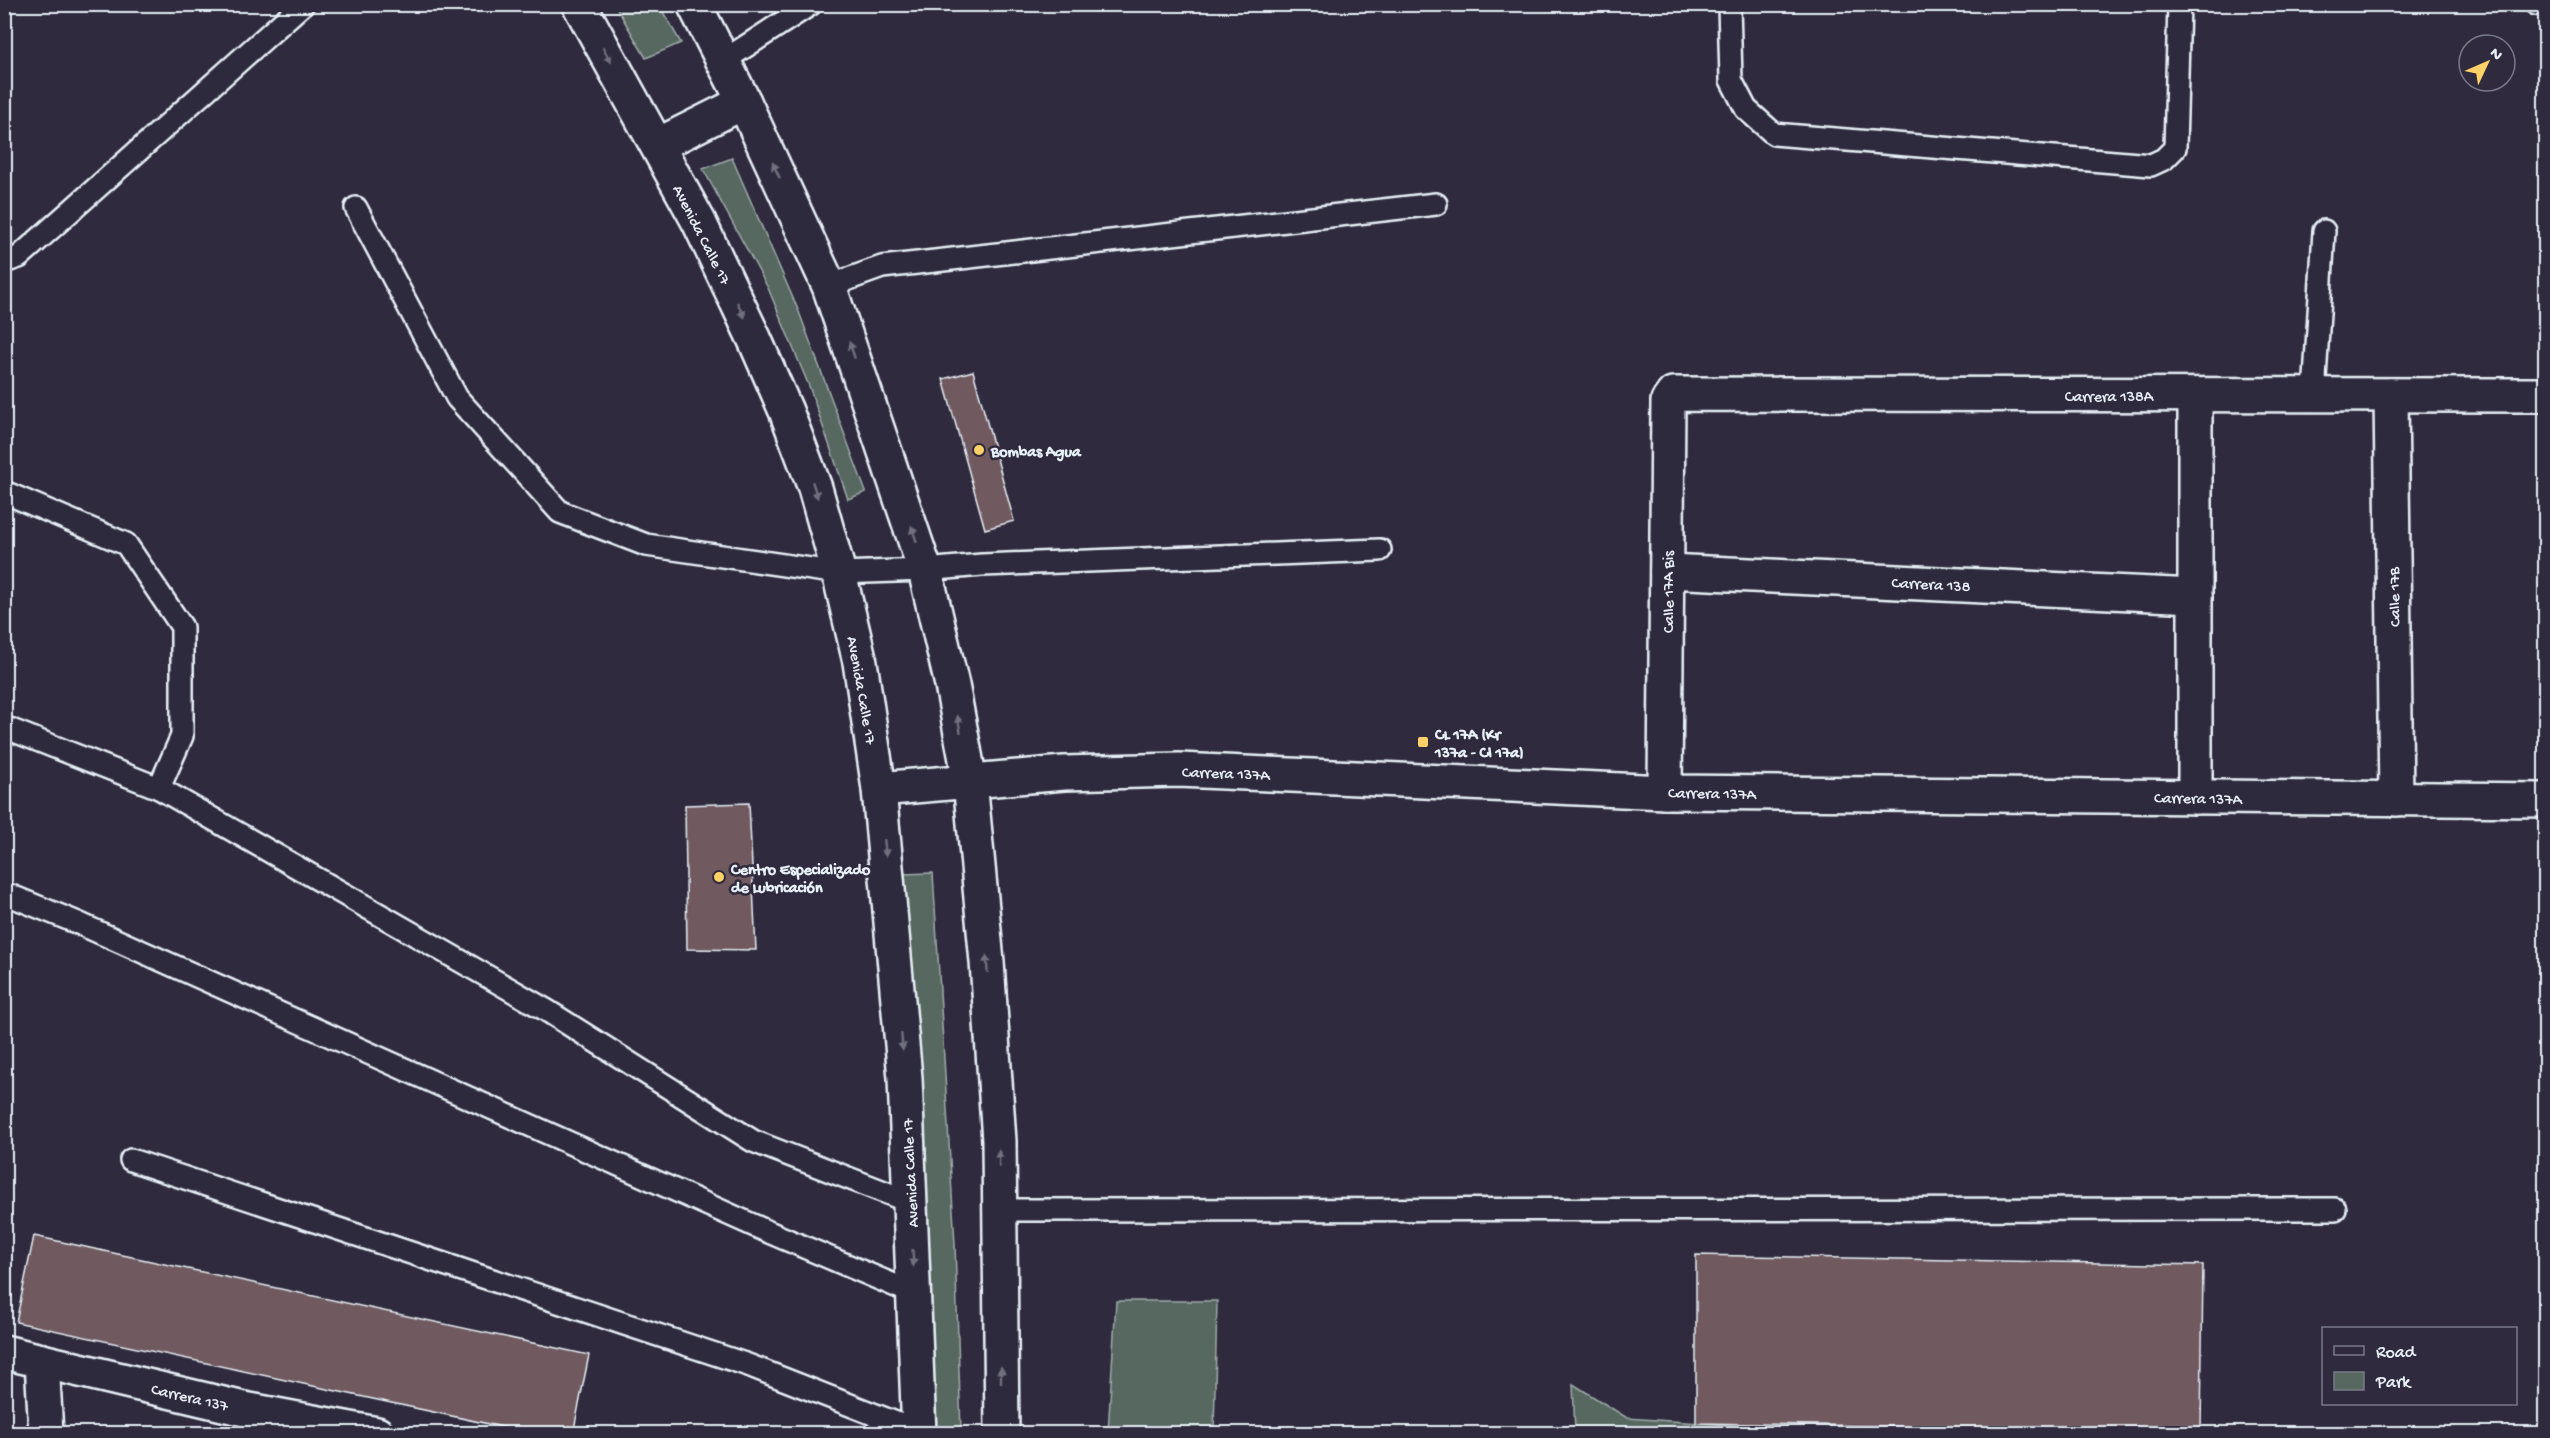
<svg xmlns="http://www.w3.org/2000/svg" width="2550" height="1438" viewBox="0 0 2550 1438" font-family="'Gochi Hand',sans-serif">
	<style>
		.green { fill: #576860; stroke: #a0acac; stroke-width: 1.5 }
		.building { fill: #6f5a5e; stroke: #e8f1f8; stroke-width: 1.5 }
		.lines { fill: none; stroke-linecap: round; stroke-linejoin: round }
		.lane-casing { stroke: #e8f1f8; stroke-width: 26 }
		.street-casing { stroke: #e8f1f8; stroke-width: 38 }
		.secondary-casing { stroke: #e8f1f8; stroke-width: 38 }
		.primary-casing { stroke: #e8f1f8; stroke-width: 38 }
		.lane { stroke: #2f2a3d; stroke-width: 21 }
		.street { stroke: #2f2a3d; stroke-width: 33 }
		.secondary { stroke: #2f2a3d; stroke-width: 33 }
		.primary { stroke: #2f2a3d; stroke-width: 33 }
		.oneway { fill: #70707e }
		.poi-dot { fill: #ffd166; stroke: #2f2a3d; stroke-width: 2 }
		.labels { text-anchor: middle; stroke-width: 5; stroke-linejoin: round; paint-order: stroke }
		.street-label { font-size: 16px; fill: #e8f1f8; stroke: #2f2a3d }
		.poi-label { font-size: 16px; font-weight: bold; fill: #e8f1f8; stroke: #2f2a3d; text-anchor: start }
	</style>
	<rect width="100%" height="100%" fill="#2f2a3d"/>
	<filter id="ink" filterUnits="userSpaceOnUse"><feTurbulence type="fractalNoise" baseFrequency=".0167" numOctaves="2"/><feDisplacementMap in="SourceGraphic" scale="12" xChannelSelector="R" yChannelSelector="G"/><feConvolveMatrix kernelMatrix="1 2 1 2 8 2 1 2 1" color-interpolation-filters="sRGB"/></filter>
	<g filter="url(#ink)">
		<!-- green -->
		<g class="green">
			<polygon points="615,5 659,5 681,43 646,58"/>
			<polygon points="732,158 799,312 866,492 848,499 809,386 768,288 703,169"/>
			<polygon points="933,873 955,1244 961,1433 932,1433 900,874"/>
			<polygon points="1116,1301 1217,1301 1214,1433 1108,1433"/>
			<polygon points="1573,1384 1627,1418 1788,1429 1788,1433 1575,1433"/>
		</g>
		<!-- building -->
		<g class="building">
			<polygon points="973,371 1014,521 985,529 943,379"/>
			<polygon points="749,803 756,950 687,949 685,805"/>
			<polygon points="34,1236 589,1355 573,1434 535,1434 16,1322"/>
			<polygon points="1696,1255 2203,1265 2201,1432 1696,1423"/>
		</g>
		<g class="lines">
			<defs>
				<g id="lane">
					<polyline points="1729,4 1731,80 1746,109 1774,134 2151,165 2164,159 2175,148 2179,4"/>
					<polyline points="2536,4 2546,5"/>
					<polyline points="723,61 811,4"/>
					<polyline points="356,208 457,398 560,512 646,545 839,573 925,570 982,565 1380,550"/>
					<polyline points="4,262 19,257 303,4"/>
					<polyline points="829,286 882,267 1436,204"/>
					<polyline points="2314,395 2324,231"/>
					<polyline points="4,492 126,544 182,627 182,736 159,788 546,1010 753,1141 910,1202"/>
					<polyline points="4,727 159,788"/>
					<polyline points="4,893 78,923 764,1230 915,1294"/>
					<polyline points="131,1160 748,1365 919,1432"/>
					<polyline points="1000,1210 2335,1209"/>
				</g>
				<g id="street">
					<polyline points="2391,395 2396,799"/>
					<polyline points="1667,571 2195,596"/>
					<polyline points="1665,792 1668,401 1673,394 2546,395"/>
					<polyline points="2195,797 2195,395"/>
					<polyline points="4,1352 244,1409 377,1434"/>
					<polyline points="42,1361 46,1434"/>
				</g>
				<polyline id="secondary" points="879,789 1064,773 1179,770 1665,792 2546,800"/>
				<g id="primary">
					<polyline points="579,4 699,222 754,338 786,411 815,488 839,573 860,662 879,789 905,1078 919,1434"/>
					<polyline points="694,4 744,102 829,286 925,570 952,685 970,781 987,962 999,1141 1002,1434"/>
					<polyline points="658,145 744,102"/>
				</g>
			</defs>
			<!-- lane casing -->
			<use href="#lane" class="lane-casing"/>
			<!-- street casing -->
			<use href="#street" class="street-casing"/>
			<!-- secondary casing -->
			<use href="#secondary" class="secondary-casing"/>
			<!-- primary casing -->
			<use href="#primary" class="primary-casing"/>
			<!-- lane -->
			<use href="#lane" class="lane"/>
			<!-- street -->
			<use href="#street" class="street"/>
			<!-- secondary -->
			<use href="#secondary" class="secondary"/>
			<!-- primary -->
			<use href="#primary" class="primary"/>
		</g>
		<!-- one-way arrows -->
		<defs><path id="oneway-solid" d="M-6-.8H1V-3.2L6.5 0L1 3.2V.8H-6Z" transform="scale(1.5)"/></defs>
		<g class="oneway">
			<use href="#oneway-solid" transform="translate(607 55) rotate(61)"/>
			<use href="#oneway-solid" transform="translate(776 170) rotate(-115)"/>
			<use href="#oneway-solid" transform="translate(741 310) rotate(64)"/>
			<use href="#oneway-solid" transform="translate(852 350) rotate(-109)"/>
			<use href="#oneway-solid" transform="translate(815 490) rotate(72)"/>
			<use href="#oneway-solid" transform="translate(914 534) rotate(-108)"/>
			<use href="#oneway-solid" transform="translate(959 724) rotate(-100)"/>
			<use href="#oneway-solid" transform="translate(885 848) rotate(85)"/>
			<use href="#oneway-solid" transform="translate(987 964) rotate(-94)"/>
			<use href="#oneway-solid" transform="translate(902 1042) rotate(85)"/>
			<use href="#oneway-solid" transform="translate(999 1159) rotate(-91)"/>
			<use href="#oneway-solid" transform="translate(913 1258) rotate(87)"/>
			<use href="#oneway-solid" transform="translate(1001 1375) rotate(-90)"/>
		</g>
	</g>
	<!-- markers -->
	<g class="poi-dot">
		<circle cx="979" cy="450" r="6"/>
		<rect x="1417" y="736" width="12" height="12" rx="3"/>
		<circle cx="719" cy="877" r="6"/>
	</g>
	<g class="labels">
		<!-- street labels -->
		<g class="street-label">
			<text transform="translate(703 234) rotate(63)" y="6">Avenida Calle 17</text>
			<text x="2109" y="401">Carrera 138A</text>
			<text transform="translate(1931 583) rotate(3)" y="6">Carrera 138</text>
			<text transform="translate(1667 592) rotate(-90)" y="6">Calle 17A Bis</text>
			<text transform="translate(2393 597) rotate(-91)" y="6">Calle 17B</text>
			<text transform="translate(863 690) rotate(80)" y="6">Avenida Calle 17</text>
			<text transform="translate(1226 772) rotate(2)" y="6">Carrera 137A</text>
			<text transform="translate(1712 792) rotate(1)" y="6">Carrera 137A</text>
			<text transform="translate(2198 797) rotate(1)" y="6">Carrera 137A</text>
			<text transform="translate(909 1173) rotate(-93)" y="6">Avenida Calle 17</text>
			<text transform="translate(190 1396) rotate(13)" y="6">Carrera 137</text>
		</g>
		<!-- poi labels -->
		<g class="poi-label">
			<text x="991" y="456">Bombas Agua</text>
			<text x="1435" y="739">CL 17A (Kr<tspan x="1435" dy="18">137a - Cl 17a)</tspan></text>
			<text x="731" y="874">Centro Especializado<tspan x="731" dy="18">de Lubricación</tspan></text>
		</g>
	</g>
	<!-- margin -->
	<rect width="2550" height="1438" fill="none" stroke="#2f2a3d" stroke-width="24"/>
	<rect x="12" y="12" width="2526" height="1414" fill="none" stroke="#e8f1f8" stroke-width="2" filter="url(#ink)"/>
	<!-- legend -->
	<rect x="2322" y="1327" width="195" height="78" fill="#2f2a3d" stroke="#797a88" stroke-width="1.5"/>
	<rect x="2334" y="1346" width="30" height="9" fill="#2f2a3d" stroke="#797a88" stroke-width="1.5"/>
	<text x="2376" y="1357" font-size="18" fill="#e8f1f8">Road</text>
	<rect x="2334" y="1372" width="30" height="18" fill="#576860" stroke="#797a88" stroke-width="1.5"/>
	<text x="2376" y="1387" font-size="18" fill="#e8f1f8">Park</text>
	<!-- north arrow -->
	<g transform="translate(2487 63) rotate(46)"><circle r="28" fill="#2f2a3d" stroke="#797a88" stroke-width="1.5"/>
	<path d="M0-4.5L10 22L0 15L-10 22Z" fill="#ffd166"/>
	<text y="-9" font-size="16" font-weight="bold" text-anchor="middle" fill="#e8f1f8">N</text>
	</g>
</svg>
